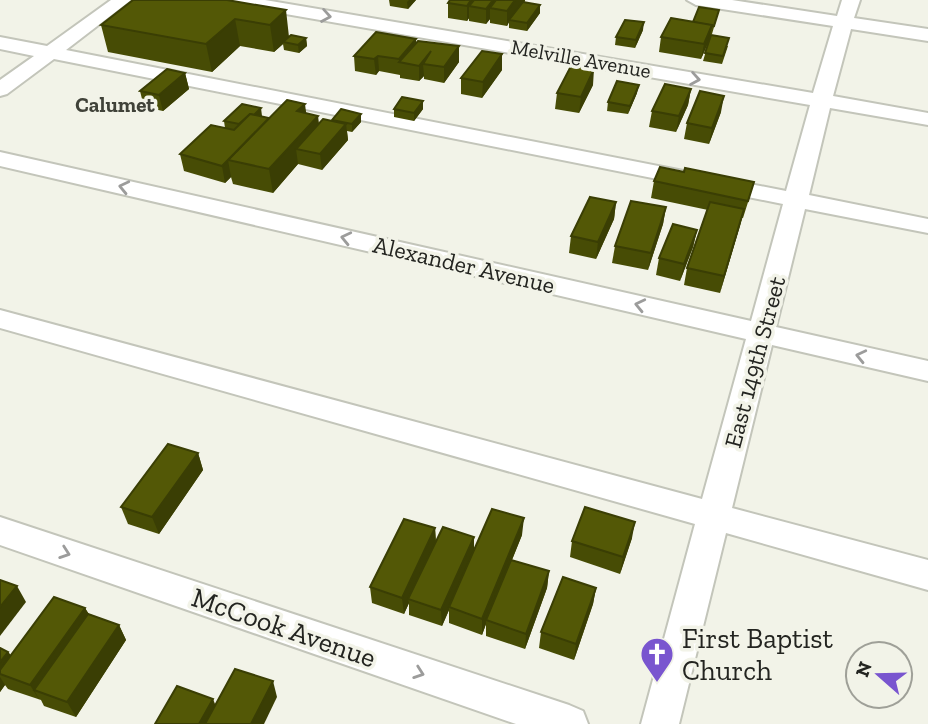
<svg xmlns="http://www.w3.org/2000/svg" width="928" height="724" viewBox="0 0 928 724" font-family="'Zilla Slab',serif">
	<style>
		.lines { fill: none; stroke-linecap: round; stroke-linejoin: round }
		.minor-casing { stroke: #c3c5ba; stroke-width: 4 }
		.minor { fill: #fff; fill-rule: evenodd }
		.wall { fill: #474c05 }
		.shaded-wall { fill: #3a3e04 }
		.building { fill: #535806; stroke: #3a3e04; stroke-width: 2 }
		.oneway { stroke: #9c9c9b }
		.labels { text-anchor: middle; stroke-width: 7; stroke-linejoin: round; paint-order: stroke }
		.far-street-label { font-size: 21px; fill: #232420; stroke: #f2f3e8 }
		.far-neighbourhood-label { font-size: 21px; font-weight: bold; fill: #404239; stroke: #f2f3e8 }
		.street-label { font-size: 24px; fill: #232420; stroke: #f2f3e8 }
		.near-street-label { font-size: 28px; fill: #232420; stroke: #f2f3e8 }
		.near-poi-label { font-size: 28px; fill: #232420; stroke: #f2f3e8; text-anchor: start }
	</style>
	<rect width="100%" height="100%" fill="#f2f3e8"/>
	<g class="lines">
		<defs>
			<g id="minor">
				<polygon points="111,0 131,0 66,50 786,191 810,105 234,5 225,0 265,0 813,93 833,26 696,5 687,0 732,0 837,16 842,0 860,0 854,18 928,29 928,41 851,29 833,96 928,113 928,125 830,108 809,195 928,219 928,233 805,209 776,327 928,361 928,381 772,345 732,508 928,560 928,590 726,533 679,724 641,724 695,524 0,328 0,310 702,499 746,339 0,166 0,152 751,321 783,204 54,59 7,94 0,96 0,80 34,56 0,49 0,37 47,46"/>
				<polygon points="0,517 569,705 583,711 588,724 516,724 0,545"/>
			</g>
		</defs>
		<!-- minor casing -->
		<use href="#minor" class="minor-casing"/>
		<!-- minor -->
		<use href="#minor" class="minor"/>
	</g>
	<!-- wall -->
	<g class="wall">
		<polygon points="227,0 289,36 306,38 307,46 299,53 284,50 283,44 274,52 240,46 212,72 108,52 101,25"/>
		<polygon points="389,0 416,0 408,9 390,6"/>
		<polygon points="450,0 525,0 524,2 540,13 527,31 509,28 509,22 507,26 490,23 490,19 486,24 469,21 469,18 467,21 448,18 448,3"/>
		<polygon points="719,10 712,34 711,34 709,40 728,46 722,64 703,61 709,41 701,59 659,52 661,37"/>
		<polygon points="643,30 635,48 615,45 616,37"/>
		<polygon points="416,43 459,62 444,83 424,79 424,76 419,81 400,78 400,75 379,71 376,75 355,71 354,56"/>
		<polygon points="502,70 482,98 461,94 461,78"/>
		<polygon points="185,73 189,89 163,111 144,107 140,91"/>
		<polygon points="593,85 579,113 555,109 557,93"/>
		<polygon points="691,89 688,105 676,132 649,127 652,111"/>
		<polygon points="637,93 628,114 607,111 608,102"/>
		<polygon points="394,109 423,109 414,121 394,117"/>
		<polygon points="721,112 709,144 684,139 687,123"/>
		<polygon points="306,113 319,124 332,121 332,120 361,122 352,132 347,131 348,140 322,170 298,164 273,193 233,184 231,177 225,183 184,171 180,154 225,128 224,121 262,116 269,118"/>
		<polygon points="684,172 754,182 749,199 743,218 742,218 720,293 684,285 687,268 708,210 651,198 654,181"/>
		<polygon points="616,202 614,219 596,259 569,253 571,236"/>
		<polygon points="666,207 663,224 648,270 612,263 615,246"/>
		<polygon points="697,230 693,247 680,281 656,275 659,258"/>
		<polygon points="198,453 203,470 159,534 128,524 121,507"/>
		<polygon points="435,528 436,542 474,537 474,550 522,535 512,560 549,571 547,588 525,649 486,636 486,624 482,635 449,623 449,610 442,626 409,615 409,603 404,614 372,603 370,587"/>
		<polygon points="632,538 620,574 570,557 572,541"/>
		<polygon points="596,588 593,604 574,660 539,648 541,632"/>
		<polygon points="85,608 89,614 119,625 126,640 76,717 44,706 41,700 8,689 5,685 0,692 0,648 8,652 11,655"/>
	</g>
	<!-- shaded-wall -->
	<g class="shaded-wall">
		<polygon points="409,0 416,0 408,9 407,2"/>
		<polygon points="471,0 481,0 469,6 469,18 467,21 467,6"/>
		<polygon points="493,0 503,0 490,8 490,19 486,24 486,9"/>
		<polygon points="515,0 525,0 525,1 511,20 509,20 509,22 507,26 507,11"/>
		<polygon points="540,5 540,13 527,31 527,23"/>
		<polygon points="286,10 289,37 283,42 283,44 274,52 270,25"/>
		<polygon points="235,19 240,46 212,72 206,44"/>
		<polygon points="644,22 643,30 635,48 636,40"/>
		<polygon points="712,25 709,40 701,59 704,44"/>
		<polygon points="306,38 307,46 299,53 298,45"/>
		<polygon points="416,39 416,55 399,62 399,75 399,59"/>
		<polygon points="459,46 459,62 444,83 444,67"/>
		<polygon points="431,51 423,64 424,76 419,81 419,66"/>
		<polygon points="502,54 502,70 482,98 483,82"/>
		<polygon points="378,56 379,71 376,75 374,59"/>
		<polygon points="594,69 593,85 579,113 581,97"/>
		<polygon points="185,73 189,89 163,111 159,95"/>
		<polygon points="639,85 637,93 628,114 630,106"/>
		<polygon points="691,89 688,105 676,132 679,116"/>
		<polygon points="724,96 721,112 709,144 712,128"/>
		<polygon points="423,101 423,109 414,121 414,113"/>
		<polygon points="305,104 308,127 297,111"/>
		<polygon points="261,108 262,116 245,134 244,125"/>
		<polygon points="361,114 361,122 352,132 352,124"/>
		<polygon points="318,116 321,139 296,149 298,164 273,193 269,169"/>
		<polygon points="269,118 228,160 231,177 225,183 222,166"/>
		<polygon points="346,124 348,140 322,170 320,154"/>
		<polygon points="616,202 614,219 596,259 598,242"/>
		<polygon points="666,207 663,224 648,270 651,253"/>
		<polygon points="744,209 740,226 720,293 724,276"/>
		<polygon points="697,230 693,247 680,281 684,264"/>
		<polygon points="198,453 203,470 159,534 152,517"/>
		<polygon points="524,518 522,535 487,621 486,620 486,624 482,635 482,619"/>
		<polygon points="635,522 632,538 620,574 623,557"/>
		<polygon points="435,528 436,545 408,599 409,603 404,614 402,598"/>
		<polygon points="474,537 474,553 449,607 449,610 442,626 441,610"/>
		<polygon points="549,571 547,588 525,649 526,634"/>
		<polygon points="17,586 26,602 0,636 0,607"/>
		<polygon points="596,588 593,604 574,660 576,644"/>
		<polygon points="85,608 94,624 34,690 40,701 30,685"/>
		<polygon points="119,625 126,640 76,717 67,702"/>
		<polygon points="8,652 19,667 0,674 0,662"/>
		<polygon points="0,677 5,685 0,692"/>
		<polygon points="273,681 277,697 264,724 251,724"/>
		<polygon points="213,699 219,714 214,724 199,724"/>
	</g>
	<!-- building -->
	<g class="building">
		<polygon points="133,0 227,0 286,10 270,25 235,19 206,44 101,25"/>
		<polygon points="450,0 471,0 467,6 448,3"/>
		<polygon points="474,0 493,0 486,9 469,6"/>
		<polygon points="496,0 515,0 507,11 490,8"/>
		<polygon points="523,2 540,5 527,23 509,20"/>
		<polygon points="699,7 719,10 714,26 693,22"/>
		<polygon points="671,18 712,25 704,44 661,37"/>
		<polygon points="625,20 644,22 636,40 616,37"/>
		<polygon points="376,32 416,39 399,59 378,56 374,59 354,56"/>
		<polygon points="291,35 306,38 298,45 283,42"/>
		<polygon points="711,35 729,38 723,56 705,53"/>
		<polygon points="418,41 459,46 444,67 423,64 431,51 419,66 399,62"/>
		<polygon points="482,51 502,54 483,82 461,78"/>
		<polygon points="571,66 594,69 581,97 557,93"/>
		<polygon points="167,69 185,73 159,95 140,91"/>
		<polygon points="617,81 639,85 630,106 608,102"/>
		<polygon points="665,84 691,89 679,116 652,111"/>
		<polygon points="700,91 724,96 712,128 687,123"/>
		<polygon points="402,97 423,101 414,113 394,109"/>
		<polygon points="287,100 305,104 297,111 318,116 269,169 228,160"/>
		<polygon points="242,104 261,108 254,115 250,114 239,124 224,121"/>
		<polygon points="341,109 361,114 352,124 332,120"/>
		<polygon points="250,114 269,118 222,166 180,154 211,125 234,130"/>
		<polygon points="323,119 346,124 320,154 296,149"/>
		<polygon points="660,167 684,172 685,168 754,182 748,201 654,181"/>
		<polygon points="590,197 616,202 598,242 571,236"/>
		<polygon points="631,201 666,207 651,253 615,246"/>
		<polygon points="710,202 744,209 724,276 687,268"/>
		<polygon points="673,224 697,230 684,264 659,258"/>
		<polygon points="168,444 198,453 152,517 121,507"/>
		<polygon points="585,507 635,522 623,557 572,541"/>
		<polygon points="492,509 524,518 482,619 449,607"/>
		<polygon points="404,519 435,528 402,598 370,587"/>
		<polygon points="443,527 474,537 441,610 408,599"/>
		<polygon points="511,560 549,571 526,634 486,620"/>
		<polygon points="563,577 596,588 576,644 541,632"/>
		<polygon points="0,580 17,586 0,607"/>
		<polygon points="54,597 85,608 30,685 0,674 0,670"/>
		<polygon points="88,614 119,625 67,702 34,690"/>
		<polygon points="0,648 8,652 0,662"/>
		<polygon points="235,669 273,681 251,724 205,724"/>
		<polygon points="177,686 213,699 199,724 155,724"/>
	</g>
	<!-- one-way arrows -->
	<defs><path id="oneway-chevron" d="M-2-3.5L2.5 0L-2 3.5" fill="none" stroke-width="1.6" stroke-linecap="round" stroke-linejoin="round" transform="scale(1.75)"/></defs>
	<g class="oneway">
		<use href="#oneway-chevron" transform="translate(326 16) rotate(10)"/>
		<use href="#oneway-chevron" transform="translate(695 79) rotate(10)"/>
		<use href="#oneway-chevron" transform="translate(124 187) rotate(-167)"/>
		<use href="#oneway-chevron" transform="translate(346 238) rotate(-167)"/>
		<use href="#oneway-chevron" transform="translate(640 305) rotate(-167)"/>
		<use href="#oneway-chevron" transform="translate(861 356) rotate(-167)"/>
		<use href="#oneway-chevron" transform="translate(65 553) rotate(19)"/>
		<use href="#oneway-chevron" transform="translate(419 673) rotate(19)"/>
	</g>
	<!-- icons -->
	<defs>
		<symbol id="church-pin" viewBox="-11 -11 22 30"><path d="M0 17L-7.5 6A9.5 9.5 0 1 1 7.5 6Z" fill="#7955cf" stroke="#f2f3e8"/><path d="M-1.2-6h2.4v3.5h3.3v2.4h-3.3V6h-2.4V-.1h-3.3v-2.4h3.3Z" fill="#fff"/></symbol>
	</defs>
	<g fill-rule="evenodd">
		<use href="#church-pin" x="638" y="635" width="38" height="52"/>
	</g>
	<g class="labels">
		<!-- far-street labels -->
		<g class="far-street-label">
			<text transform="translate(581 59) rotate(10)" y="7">Melville Avenue</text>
		</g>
		<!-- far-neighbourhood labels -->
		<g class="far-neighbourhood-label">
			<text x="115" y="112">Calumet</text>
		</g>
		<!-- street labels -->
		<g class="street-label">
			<text transform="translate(464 265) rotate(13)" y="8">Alexander Avenue</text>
			<text transform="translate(755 362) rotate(-75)" y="8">East 149th Street</text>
		</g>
		<!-- near-street labels -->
		<g class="near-street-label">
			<text transform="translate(284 627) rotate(19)" y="10">McCook Avenue</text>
		</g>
		<!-- near-poi labels -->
		<g class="near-poi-label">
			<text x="682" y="648">First Baptist<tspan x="682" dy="32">Church</tspan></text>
		</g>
	</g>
	<!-- north arrow -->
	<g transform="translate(879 675) rotate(290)"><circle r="33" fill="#f2f3e8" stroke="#9fa098" stroke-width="2"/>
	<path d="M0-5L12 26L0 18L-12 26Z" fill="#7955cf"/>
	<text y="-10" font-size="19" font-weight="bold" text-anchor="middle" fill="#232420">N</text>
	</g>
</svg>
